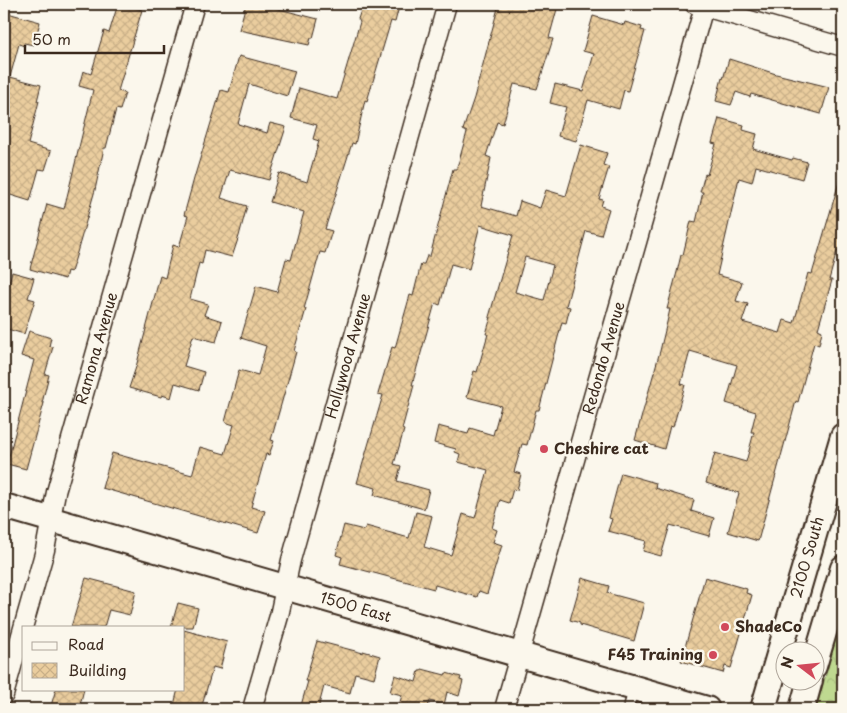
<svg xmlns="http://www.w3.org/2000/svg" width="847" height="713" viewBox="0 0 847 713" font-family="'Playpen Sans',sans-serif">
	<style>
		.park { fill: url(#park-crowns); stroke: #7d8257 }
		.building { fill: url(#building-cross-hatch); stroke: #3b2a1e; fill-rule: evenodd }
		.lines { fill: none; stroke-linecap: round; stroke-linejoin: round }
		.lane-casing { stroke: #3b2a1e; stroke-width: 12 }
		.street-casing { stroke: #3b2a1e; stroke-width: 21 }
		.secondary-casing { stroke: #3b2a1e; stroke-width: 28 }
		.lane { stroke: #fbf7ec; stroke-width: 9 }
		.street { stroke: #fbf7ec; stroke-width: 18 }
		.secondary { stroke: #fbf7ec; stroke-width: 24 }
		.poi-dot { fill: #d1495b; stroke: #fbf7ec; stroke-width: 2 }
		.labels { text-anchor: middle; stroke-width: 5; stroke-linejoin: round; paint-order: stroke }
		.street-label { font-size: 15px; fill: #3b2a1e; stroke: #fbf7ec }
		.poi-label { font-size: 15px; font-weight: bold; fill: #3b2a1e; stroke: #fbf7ec; text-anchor: start }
	</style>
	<defs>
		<pattern id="park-crowns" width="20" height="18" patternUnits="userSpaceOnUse" patternTransform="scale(1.25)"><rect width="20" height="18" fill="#bfd990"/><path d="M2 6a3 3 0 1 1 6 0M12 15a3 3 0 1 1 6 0" fill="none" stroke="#a5ba7c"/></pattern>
		<pattern id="building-cross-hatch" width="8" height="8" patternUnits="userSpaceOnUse" patternTransform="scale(1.25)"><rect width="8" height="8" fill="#eacd9e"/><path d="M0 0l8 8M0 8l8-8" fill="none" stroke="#cab088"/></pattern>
	</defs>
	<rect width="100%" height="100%" fill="#fbf7ec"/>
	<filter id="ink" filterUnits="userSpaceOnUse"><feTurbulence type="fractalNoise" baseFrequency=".02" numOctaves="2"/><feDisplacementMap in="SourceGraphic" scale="10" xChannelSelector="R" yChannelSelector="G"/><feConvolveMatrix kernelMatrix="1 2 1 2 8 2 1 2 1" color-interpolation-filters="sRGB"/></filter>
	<g filter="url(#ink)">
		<!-- park -->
		<polygon class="park" points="843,615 843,709 816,709"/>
		<!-- building -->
		<g class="building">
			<polygon points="118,4 142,10 118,91 125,93 120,110 116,109 106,148 104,148 95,190 76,256 71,272 67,271 65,279 30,269 47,204 64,209 93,90 79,86 83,71 91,74 104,31 109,33"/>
			<polygon points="246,4 276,4 275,8 318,19 313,38 311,38 309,45 239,30"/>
			<polygon points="363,4 386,4 399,7 395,22 391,21 367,101 365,100 355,144 352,143 325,229 332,231 325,253 320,252 304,309 306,309 294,351 296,352 271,440 274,441 269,455 266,454 251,507 265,511 258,533 102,488 112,453 192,475 200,447 225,454 234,425 225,422 239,370 258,375 266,346 241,338 256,286 277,292 286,259 291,260 304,212 270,202 279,173 307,182 319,141 313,139 317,125 291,118 299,88 337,99 360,22 358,19"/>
			<path d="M499,4H539L557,9L549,38L553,39L537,89L514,84L503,124L497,122L486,156L491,158L481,206L516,216L520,201L540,208L546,190L566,196L581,145L607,153L603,165L609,167L599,199L603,200L601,206L609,209L601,235L586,231L566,306L570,307L566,323L562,322L539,410H536L527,445L522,444L514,472L521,474L517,490L513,489L509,503L500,500L492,528L497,530L493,542L502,545L487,594L479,591L477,597L435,585L434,589L340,564L342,557L336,555L344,525L364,530L366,526L409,538L416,512L432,516L424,547L451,555L463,514L475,518L488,470L458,462L460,454L455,452L456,449L434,443L438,426L468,434L470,428L493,435L501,406L467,397L474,371L477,372L488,334H486L491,317H489L513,235L480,225L469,269L451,264L440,305L435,303L412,385H414L402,429L404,430L394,464L401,466L397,481L429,490L424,509L374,495L376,488L357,483L383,395L378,394L392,347L395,348L410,295L413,296L421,264H424L427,256H430L453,169H456L459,161L467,132L463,130L474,98ZM525,257L553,265L544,300L515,292Z"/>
			<polygon points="4,12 40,22 34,45 24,43 24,46 19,44 10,77 41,85 37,101 39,101 28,144 51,151 45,170 39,169 30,201 4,193"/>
			<polygon points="593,16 624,25 625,22 642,27 641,30 645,31 628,91 624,90 619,109 588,100 576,141 558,136 566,107 550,103 555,84 583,91 594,54 583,51"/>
			<polygon points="239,56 295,71 287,96 249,84 238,124 267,133 270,123 286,127 269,180 230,170 221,198 247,206 239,236 232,257 205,250 202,264 199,263 190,299 208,304 204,315 222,321 216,342 193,336 184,366 204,372 199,390 175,383 171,398 162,395 161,397 129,388 136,367 160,276 165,278 173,245 179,247 188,216 184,215 195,175 221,90 229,92"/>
			<polygon points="729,59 776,74 829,87 821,114 751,94 750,97 736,92 731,105 716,101 722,78 723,79"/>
			<polygon points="719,118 744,125 743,130 757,134 753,149 792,160 793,158 807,162 802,179 756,166 752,182 739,178 717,275 742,282 736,301 748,304 742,322 780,333 784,320 794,323 808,273 812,274 839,182 843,182 843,253 837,251 829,280 832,280 818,329 822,331 819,345 814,343 798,402 796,401 758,541 728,532 739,493 706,483 715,453 746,462 754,432 751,432 756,412 726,403 737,365 690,351 681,384 685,385 673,427 670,426 664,449 635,440 660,351 668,318 670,309 667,309 677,272 681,255 683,255 691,221 696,222 703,192 700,192 705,174 707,175 716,144 712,143"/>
			<polygon points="12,272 34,278 28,298 35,300 24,334 4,328 4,300"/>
			<polygon points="29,331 51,338 49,346 53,347 45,374 49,375 42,403 44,403 26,469 7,464 34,360 21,356"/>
			<polygon points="621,473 656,483 655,488 694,500 691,511 714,518 709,536 670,525 661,556 643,551 646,541 608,531 612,519 609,518"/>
			<polygon points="705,577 747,589 746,593 752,595 731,668 725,666 723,673 681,661"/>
			<polygon points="86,578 136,591 130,615 109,610 104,627 71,627"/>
			<polygon points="582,578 609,586 607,593 644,603 634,641 580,625 580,623 570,620"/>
			<polygon points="178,603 198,608 193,627 171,627"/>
			<polygon points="184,630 227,642 220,669 213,667 201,709 173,709 178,689 184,689"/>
			<polygon points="317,641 363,653 363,651 380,656 374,678 355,673 350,693 324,686 318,709 300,709 308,681 305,681"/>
			<polygon points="422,669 445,675 446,673 461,677 460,680 463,681 459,696 447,692 444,705 430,701 427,709 398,709 402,695 390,692 395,675 416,682 419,671 421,671"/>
			<polygon points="56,689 84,689 79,709 50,709"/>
		</g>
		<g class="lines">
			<defs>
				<polyline id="lane" points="628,709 634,688"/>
				<g id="street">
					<polyline points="694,4 843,47"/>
					<path id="s1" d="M4,695L45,550L56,492L195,4"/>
					<path id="s2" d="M252,709L279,616L291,560L447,4"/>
					<path id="s3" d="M504,709L704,7"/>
				</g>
				<g id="secondary">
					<path id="s4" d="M4,506L707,709"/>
					<polyline points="814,666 843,568"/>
					<path id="s5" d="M763,709L843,436"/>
					<polyline points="802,709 810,680"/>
				</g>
			</defs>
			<!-- lane casing -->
			<use href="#lane" class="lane-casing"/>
			<!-- street casing -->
			<use href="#street" class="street-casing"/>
			<!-- secondary casing -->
			<use href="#secondary" class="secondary-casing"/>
			<!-- lane -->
			<use href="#lane" class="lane"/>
			<!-- street -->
			<use href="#street" class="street"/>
			<!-- secondary -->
			<use href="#secondary" class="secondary"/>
		</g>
	</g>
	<!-- markers -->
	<g class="poi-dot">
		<circle cx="544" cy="449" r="5"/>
		<circle cx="725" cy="627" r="5"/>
		<circle cx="713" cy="655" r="5"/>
	</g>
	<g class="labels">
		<!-- street labels -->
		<g class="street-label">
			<text dy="5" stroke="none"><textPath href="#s1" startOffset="359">Ramona Avenue</textPath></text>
			<text dy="5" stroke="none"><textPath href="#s2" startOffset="366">Hollywood Avenue</textPath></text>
			<text dy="5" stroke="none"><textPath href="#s3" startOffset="365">Redondo Avenue</textPath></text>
			<text dy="5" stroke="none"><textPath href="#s5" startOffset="158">2100 South</textPath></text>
			<text dy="5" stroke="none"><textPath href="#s4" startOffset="366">1500 East</textPath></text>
		</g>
		<!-- poi labels -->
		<g class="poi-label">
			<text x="554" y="454">Cheshire cat</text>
			<text x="735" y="632">ShadeCo</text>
			<text x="703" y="660" text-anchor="end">F45 Training</text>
		</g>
	</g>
	<!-- margin -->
	<rect width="847" height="713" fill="none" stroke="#fbf7ec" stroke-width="20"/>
	<rect x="10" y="10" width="827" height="693" fill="none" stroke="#3b2a1e" stroke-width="2" filter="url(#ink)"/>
	<!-- legend -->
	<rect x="22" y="626" width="162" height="65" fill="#fbf7ec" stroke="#aea59a"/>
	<rect x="32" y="642" width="25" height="8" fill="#fbf7ec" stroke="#aea59a"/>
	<text x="68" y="650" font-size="15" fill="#3b2a1e">Road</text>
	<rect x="32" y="663" width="25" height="15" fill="url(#building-cross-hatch)" stroke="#aea59a"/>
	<text x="68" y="676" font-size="15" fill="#3b2a1e">Building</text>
	<!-- north arrow -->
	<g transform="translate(800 666) rotate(286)"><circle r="24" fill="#fbf7ec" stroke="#aea59a"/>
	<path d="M0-4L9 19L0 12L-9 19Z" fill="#d1495b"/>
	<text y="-8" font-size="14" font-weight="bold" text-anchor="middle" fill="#3b2a1e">N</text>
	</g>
	<!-- scale -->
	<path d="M25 45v8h139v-8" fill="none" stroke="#3b2a1e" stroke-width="2.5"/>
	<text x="32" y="45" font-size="15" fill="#3b2a1e" stroke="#fbf7ec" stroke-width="4" paint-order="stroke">50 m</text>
</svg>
